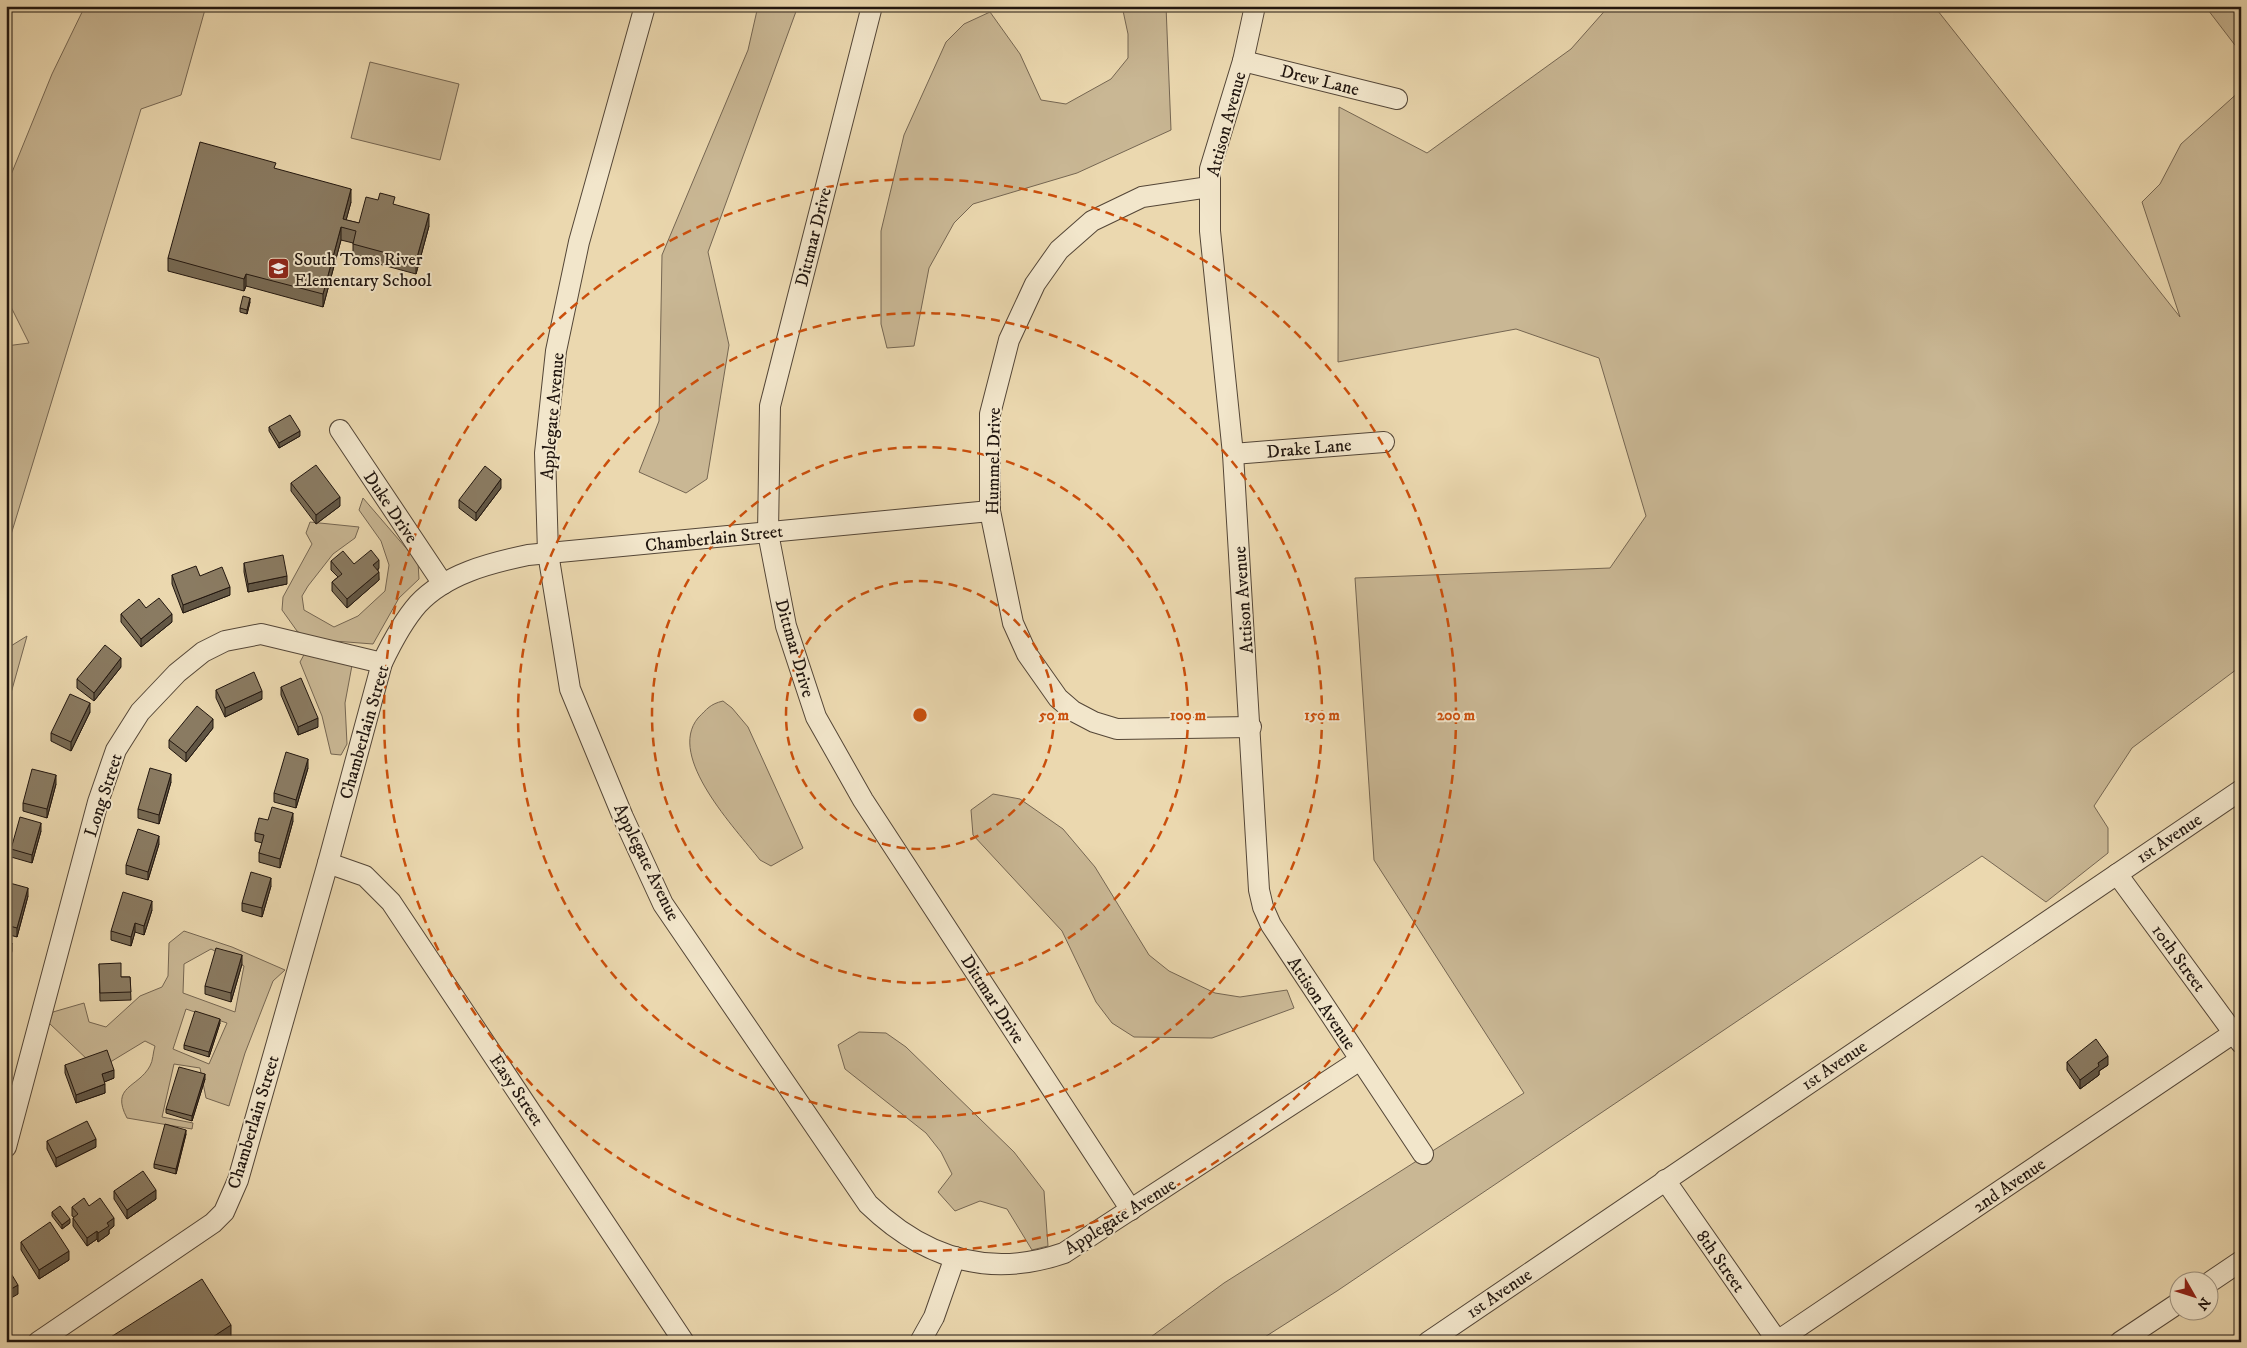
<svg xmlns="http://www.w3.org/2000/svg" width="2247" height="1348" viewBox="0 0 2247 1348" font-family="'IM FELL DW Pica',serif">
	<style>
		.green { fill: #c9b794; stroke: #756652; fill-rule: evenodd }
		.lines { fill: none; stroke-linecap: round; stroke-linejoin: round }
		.street-casing { stroke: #544637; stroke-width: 22 }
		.street { stroke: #f2e6cb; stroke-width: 20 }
		.wall { fill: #776a54; stroke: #21160f }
		.shaded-wall { fill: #615645; stroke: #21160f }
		.building { fill: #8a7b62; stroke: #21160f }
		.ring { fill: none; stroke: #ca4f0c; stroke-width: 2.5; stroke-dasharray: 9 6 }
		.labels { text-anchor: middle; stroke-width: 4; stroke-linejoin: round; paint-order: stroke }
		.street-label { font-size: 18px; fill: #21160f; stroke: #f2e6cb }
		.poi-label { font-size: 18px; fill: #21160f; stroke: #f2e6cb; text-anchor: start }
		.centre { fill: #ca4f0c; stroke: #f2e6cb; stroke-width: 2.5 }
		.ring-label { font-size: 15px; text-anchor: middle; font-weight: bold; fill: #ca4f0c; stroke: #f2e6cb; stroke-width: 4; stroke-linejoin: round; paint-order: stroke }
	</style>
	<rect width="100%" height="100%" fill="#ebd8af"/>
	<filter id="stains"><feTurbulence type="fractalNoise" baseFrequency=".004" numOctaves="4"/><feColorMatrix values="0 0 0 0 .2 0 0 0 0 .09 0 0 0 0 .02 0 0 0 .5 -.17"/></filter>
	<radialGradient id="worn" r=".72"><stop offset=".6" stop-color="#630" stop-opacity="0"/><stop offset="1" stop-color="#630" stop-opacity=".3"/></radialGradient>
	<!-- green -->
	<g class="green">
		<polygon points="85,6 206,6 181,95 141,109 6,551 6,346 29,343 6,297 6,187 52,74"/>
		<polygon points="758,6 798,6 708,252 729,345 707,479 686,493 639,472 659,421 662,255 748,50"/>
		<polygon points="1122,6 1166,6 1171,130 1077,173 973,204 954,223 929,268 914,346 887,348 881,324 881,231 904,135 946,42 964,24 990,12 1020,54 1041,100 1066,104 1111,79 1128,58 1128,34"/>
		<polygon points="1609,6 1934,6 2180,317 2142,202 2160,184 2181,144 2241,90 2241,666 2132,748 2094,806 2108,828 2108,853 2046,902 1982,856 1337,1291 1257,1342 1144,1342 1224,1283 1524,1093 1374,860 1355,578 1610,568 1646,516 1599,358 1516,329 1338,362 1339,107 1427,153 1571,49"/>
		<polygon points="2205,6 2241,6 2241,53"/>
		<polygon points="370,62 459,84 440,160 351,138"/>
		<polygon points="363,498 418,562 419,579 399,598 373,644 308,639 297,631 282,610 283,597 312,544 306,533 310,522 359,527 355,538 333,554 308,586 302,596 304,610 334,627 358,616 385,591 389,565 381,541 359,510"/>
		<polygon points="27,636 6,711 6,649"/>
		<polygon points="306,651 353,660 345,703 347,744 341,755 331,754 322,716 300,662"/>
		<path d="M723,701L732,708L748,727L803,848L771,866L760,860C736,829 666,757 698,718C707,709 710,704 723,701Z"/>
		<polygon points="993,794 1020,799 1063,829 1095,867 1149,955 1169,971 1215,993 1240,997 1287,990 1294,1008 1212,1038 1134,1037 1112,1023 1096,1002 1062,931 973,835 971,810"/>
		<path d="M184,931L232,947L285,970L273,981L245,1053L229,1106L206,1098L200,1068L174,1064L162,1117L193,1123L192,1129L127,1118C110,1086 138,1088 150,1066C153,1061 153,1052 155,1046L145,1041L107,1064L90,1062L49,1023L53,1012L84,1003L89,1022L106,1027L140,996L162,987L168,976L169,943ZM211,949L244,966L235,1012L183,993L184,964ZM186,1009L227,1023L209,1064L173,1049Z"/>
		<polygon points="859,1032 886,1033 906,1047 1014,1152 1044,1191 1048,1246 1032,1250 1007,1209 980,1201 955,1211 938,1192 952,1174 941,1152 926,1133 845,1069 838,1045"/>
	</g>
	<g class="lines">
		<defs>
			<g id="street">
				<path d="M645,6L579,242L556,351L545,453L548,553L570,689L623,817L663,904L868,1204C924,1258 989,1279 1064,1253L1360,1060"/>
				<polyline points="872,6 770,406 768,533 786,626 816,717 863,800 1131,1210"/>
				<polyline points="1255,6 1243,61 1210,169 1210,231 1233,454 1259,890 1263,907 1271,925 1423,1154"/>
				<polyline points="1243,61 1397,99"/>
				<polyline points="1209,187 1142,197 1092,221 1059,250 1035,284 1009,340 990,414 990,511 1013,623 1027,654 1058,698 1073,711 1094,722 1117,729 1251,727"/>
				<polyline points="340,430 443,584"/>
				<polyline points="1233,454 1384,442"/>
				<polyline points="328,863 365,876 391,902 684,1342"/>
				<polyline points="2117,874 2241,1043"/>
				<polyline points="6,1147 98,802 116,750 140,712 177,673 203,652 225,641 261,634 382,663"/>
				<polyline points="1665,1180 1778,1342"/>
				<polyline points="2210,1282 2241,1261"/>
				<path d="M38,1342L213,1223L224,1212L238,1180L328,863L382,663C392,642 403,621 418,604C446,574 490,563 528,555L990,511"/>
				<polyline points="920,1342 934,1317 955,1257"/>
				<polyline points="1428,1342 2241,790"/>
				<polyline points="1776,1342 2241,1028"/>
				<polyline points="2120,1342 2180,1302"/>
			</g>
		</defs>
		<!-- street casing -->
		<use href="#street" class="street-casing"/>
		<!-- street -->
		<use href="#street" class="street"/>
	</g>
	<!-- wall -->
	<g class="wall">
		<polygon points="276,169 351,202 346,220 359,223 395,205 429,226 416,274 353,257 353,243 341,240 323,307 246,286 244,291 168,271 168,258"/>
		<polygon points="250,302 247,314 240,312 240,308"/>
		<polygon points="269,427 300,436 279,448 269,431"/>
		<polygon points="291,483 340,506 316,524 291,491"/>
		<polygon points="501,488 476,521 459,508 459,500"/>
		<polygon points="331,561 379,568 378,570 379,580 347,608 332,591 332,582 338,577 331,570"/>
		<polygon points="244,563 287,584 248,592 244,572"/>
		<polygon points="172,575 200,576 230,595 183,613 172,584"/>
		<polygon points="146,608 172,622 141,647 121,622 121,614"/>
		<polygon points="121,667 94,701 77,688 77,679"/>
		<polygon points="281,687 318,727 298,735 281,695"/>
		<polygon points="216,690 262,699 225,717 216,698"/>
		<polygon points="90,712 71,751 51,741 51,733"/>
		<polygon points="213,728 186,762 169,748 169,740"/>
		<polygon points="308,768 296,808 274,802 274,793"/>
		<polygon points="171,782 159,824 138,818 138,809"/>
		<polygon points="56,784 47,818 23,811 23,803"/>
		<polygon points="268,820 293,821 280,868 259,862 259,853 262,843 255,841 255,833"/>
		<polygon points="41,831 32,863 11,857 11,849"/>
		<polygon points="159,844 148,880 126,874 126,865"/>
		<polygon points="6,882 28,896 17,937 6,934"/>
		<polygon points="271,886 262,917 242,911 242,903"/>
		<polygon points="152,910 144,935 135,932 131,946 111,940 111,931"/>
		<polygon points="99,964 121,977 130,977 131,1000 100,1001"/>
		<polygon points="242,964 231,1002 205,994 205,986"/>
		<polygon points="220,1023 209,1057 184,1049 184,1045"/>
		<polygon points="2067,1062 2108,1065 2099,1071 2099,1075 2080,1089 2067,1070"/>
		<polygon points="65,1065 114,1078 104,1082 105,1093 76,1103 65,1073"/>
		<polygon points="205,1079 192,1121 166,1113 166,1109"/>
		<polygon points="186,1134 176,1174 154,1168 154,1164"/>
		<polygon points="47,1141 96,1147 56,1167 47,1149"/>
		<polygon points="114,1191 156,1199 127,1219 114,1199"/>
		<polygon points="89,1206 114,1226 109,1230 109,1234 98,1242 97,1239 87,1246 73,1226 73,1218 74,1217 72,1216 72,1207"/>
		<polygon points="52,1212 70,1223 62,1229 52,1216"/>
		<polygon points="21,1242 69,1260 39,1279 21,1250"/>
	</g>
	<!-- shaded-wall -->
	<g class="shaded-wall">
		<polygon points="351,189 351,202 344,228 343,219"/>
		<polygon points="429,214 429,226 416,274 416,261"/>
		<polygon points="341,227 341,240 323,307 323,294"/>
		<polygon points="246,274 246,286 244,291 244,279"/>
		<polygon points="250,298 250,302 247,314 247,310"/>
		<polygon points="300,431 300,436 279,448 279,443"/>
		<polygon points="501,479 501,488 476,521 476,513"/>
		<polygon points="340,497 340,506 316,524 316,515"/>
		<polygon points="379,560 379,568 373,573 373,565"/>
		<polygon points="379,572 379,580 347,608 347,599"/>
		<polygon points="287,576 287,584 248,592 248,584"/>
		<polygon points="230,587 230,595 183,613 183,605"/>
		<polygon points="172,614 172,622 141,647 141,639"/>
		<polygon points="121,658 121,667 94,701 94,693"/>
		<polygon points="262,691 262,699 225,717 225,708"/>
		<polygon points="90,703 90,712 71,751 71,742"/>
		<polygon points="318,718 318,727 298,735 298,727"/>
		<polygon points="213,719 213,728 186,762 186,753"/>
		<polygon points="308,759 308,768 296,808 296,800"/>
		<polygon points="171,774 171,782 159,824 159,815"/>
		<polygon points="56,775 56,784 47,818 47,809"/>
		<polygon points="293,813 293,821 280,868 280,859"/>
		<polygon points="41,823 41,831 32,863 32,855"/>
		<polygon points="159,836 159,844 148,880 148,872"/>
		<polygon points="271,878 271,886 262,917 262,908"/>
		<polygon points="28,888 28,896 17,937 17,928"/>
		<polygon points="152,901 152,910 144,935 144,926"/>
		<polygon points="135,923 135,932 131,946 131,937"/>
		<polygon points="12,943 12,951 6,972 6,964"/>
		<polygon points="242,955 242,964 231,1002 231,993"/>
		<polygon points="220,1019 220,1023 209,1057 209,1052"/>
		<polygon points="2108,1056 2108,1065 2099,1071 2099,1075 2080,1089 2080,1080 2098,1063"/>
		<polygon points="114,1070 114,1078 102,1083 102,1074"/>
		<polygon points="205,1074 205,1079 192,1121 192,1116"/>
		<polygon points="105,1084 105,1093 76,1103 76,1095"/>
		<polygon points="186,1130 186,1134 176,1174 176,1169"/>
		<polygon points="96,1139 96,1147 56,1167 56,1158"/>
		<polygon points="156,1190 156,1199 127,1219 127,1210"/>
		<polygon points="114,1218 114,1226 109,1230 109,1234 98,1242 98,1233 107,1223"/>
		<polygon points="70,1219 70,1223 62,1229 62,1225"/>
		<polygon points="97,1231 97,1239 87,1246 87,1238"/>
		<polygon points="69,1251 69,1260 39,1279 39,1270"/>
		<polygon points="18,1285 18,1294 6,1301 6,1292"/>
		<polygon points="231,1325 231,1342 205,1342"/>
	</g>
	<!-- building -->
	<g class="building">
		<polygon points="200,142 276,163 274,168 351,189 343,219 359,223 366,197 378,200 380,193 395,197 393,204 429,214 416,261 353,244 356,231 341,227 323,294 246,274 244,279 168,258"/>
		<polygon points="243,296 250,298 247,310 240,308"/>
		<polygon points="290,415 300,431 279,443 269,427"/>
		<polygon points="316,465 340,497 316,515 291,483"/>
		<polygon points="485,466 501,479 476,513 459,500"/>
		<polygon points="371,550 379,560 373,565 379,572 347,599 332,582 342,574 331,561 343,551 354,564"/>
		<polygon points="283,555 287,576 248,584 244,563"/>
		<polygon points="196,566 200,576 222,567 230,587 183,605 172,575"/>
		<polygon points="159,598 172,614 141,639 121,614 139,599 146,608"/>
		<polygon points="105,645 121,658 94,693 77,679"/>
		<polygon points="254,672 262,691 225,708 216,690"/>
		<polygon points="301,678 318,718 298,727 281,687"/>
		<polygon points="70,694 90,703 71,742 51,733"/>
		<polygon points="197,706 213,719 186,753 169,740"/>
		<polygon points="286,752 308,759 296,800 274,793"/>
		<polygon points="150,768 171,774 159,815 138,809"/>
		<polygon points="32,769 56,775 47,809 23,803"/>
		<polygon points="272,807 293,813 280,859 259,853 264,835 255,833 259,818 268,820"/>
		<polygon points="20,817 41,823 32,855 11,849"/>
		<polygon points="138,829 159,836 148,872 126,865"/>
		<polygon points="251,872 271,878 262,908 242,903"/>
		<polygon points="6,882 28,888 17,928 6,925"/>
		<polygon points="123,892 152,901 144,926 135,923 131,937 111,931"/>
		<polygon points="6,941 12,943 6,964"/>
		<polygon points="216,948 242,955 231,993 205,986"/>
		<polygon points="121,963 121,977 130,977 131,992 100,993 99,964"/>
		<polygon points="195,1011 220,1019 209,1052 184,1045"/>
		<polygon points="2096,1039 2108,1056 2098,1063 2099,1066 2080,1080 2067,1062"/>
		<polygon points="107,1050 114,1070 102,1074 105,1084 76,1095 65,1065"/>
		<polygon points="179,1067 205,1074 192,1116 166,1109"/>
		<polygon points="87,1121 96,1139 56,1158 47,1141"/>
		<polygon points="165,1124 186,1130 176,1169 154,1164"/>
		<polygon points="143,1171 156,1190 127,1210 114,1191"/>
		<polygon points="84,1198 89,1206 100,1198 114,1218 107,1223 109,1226 98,1233 97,1231 87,1238 73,1218 78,1214 72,1207"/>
		<polygon points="60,1206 70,1219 62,1225 52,1212"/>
		<polygon points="50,1222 69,1251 39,1270 21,1242"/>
		<polygon points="6,1265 18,1285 6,1292"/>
		<polygon points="202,1279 231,1325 205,1342 103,1342"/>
	</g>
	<!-- distance rings -->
	<g class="ring">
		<circle cx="920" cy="715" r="134"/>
		<circle cx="920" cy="715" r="268"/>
		<circle cx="920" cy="715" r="402"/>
		<circle cx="920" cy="715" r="536"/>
	</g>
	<!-- icons -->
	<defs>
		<symbol id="school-square" viewBox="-11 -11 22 22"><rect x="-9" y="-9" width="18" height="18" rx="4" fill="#8f2418" stroke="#f2e6cb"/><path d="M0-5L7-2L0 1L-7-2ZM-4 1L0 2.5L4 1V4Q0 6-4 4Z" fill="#fff"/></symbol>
	</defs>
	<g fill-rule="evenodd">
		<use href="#school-square" x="266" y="256" width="25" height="25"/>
	</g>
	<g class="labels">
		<!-- street labels -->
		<g class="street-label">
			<text transform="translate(1320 80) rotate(14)" y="6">Drew Lane</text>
			<text transform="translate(1226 124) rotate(-75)" y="6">Attison Avenue</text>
			<text transform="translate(813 237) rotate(-76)" y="6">Dittmar Drive</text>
			<text transform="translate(552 416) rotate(-85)" y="6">Applegate Avenue</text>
			<text transform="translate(1309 448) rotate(-5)" y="6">Drake Lane</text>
			<text transform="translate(993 461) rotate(-89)" y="6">Hummel Drive</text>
			<text transform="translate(391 507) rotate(56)" y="6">Duke Drive</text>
			<text transform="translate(714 538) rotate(-6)" y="6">Chamberlain Street</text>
			<text transform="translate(1243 600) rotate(-94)" y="6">Attison Avenue</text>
			<text transform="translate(795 648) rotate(74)" y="6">Dittmar Drive</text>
			<text transform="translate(364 732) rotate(-74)" y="6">Chamberlain Street</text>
			<text transform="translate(103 795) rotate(-72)" y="6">Long Street</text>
			<text transform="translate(2169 838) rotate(-34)" y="6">1st Avenue</text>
			<text transform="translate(647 862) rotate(64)" y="6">Applegate Avenue</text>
			<text transform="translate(2179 958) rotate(54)" y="6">10th Street</text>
			<text transform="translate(993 999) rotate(57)" y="6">Dittmar Drive</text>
			<text transform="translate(1322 1003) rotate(56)" y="6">Attison Avenue</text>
			<text transform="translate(1834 1065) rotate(-34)" y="6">1st Avenue</text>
			<text transform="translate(517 1090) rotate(56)" y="6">Easy Street</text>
			<text transform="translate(253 1122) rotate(-73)" y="6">Chamberlain Street</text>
			<text transform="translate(2009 1185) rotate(-34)" y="6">2nd Avenue</text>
			<text transform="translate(1120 1216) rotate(-32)" y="6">Applegate Avenue</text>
			<text transform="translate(1721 1261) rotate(55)" y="6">8th Street</text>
			<text transform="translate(1499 1293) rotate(-34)" y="6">1st Avenue</text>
		</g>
		<!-- poi labels -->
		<g class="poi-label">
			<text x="294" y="265">South Toms River<tspan x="294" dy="21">Elementary School</tspan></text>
		</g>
	</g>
	<circle cx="920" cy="715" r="8" class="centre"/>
	<g class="ring-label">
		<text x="1054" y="720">50 m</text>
		<text x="1188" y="720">100 m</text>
		<text x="1322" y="720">150 m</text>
		<text x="1456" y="720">200 m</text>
	</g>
	<!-- margin -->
	<rect width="2247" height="1348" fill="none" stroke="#ebd8af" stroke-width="25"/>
	<rect x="8" y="8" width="2232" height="1333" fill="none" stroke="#21160f" stroke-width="2.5"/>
	<rect x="12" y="12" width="2222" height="1323" fill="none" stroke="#21160f"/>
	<!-- north arrow -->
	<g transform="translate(2194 1296) rotate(129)"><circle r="24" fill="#f2e6cb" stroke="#9e9380"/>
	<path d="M0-4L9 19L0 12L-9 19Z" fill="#8f2418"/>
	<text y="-8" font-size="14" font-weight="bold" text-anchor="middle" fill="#21160f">N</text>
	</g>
	<rect width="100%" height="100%" filter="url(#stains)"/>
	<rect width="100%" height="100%" fill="url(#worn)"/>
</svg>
